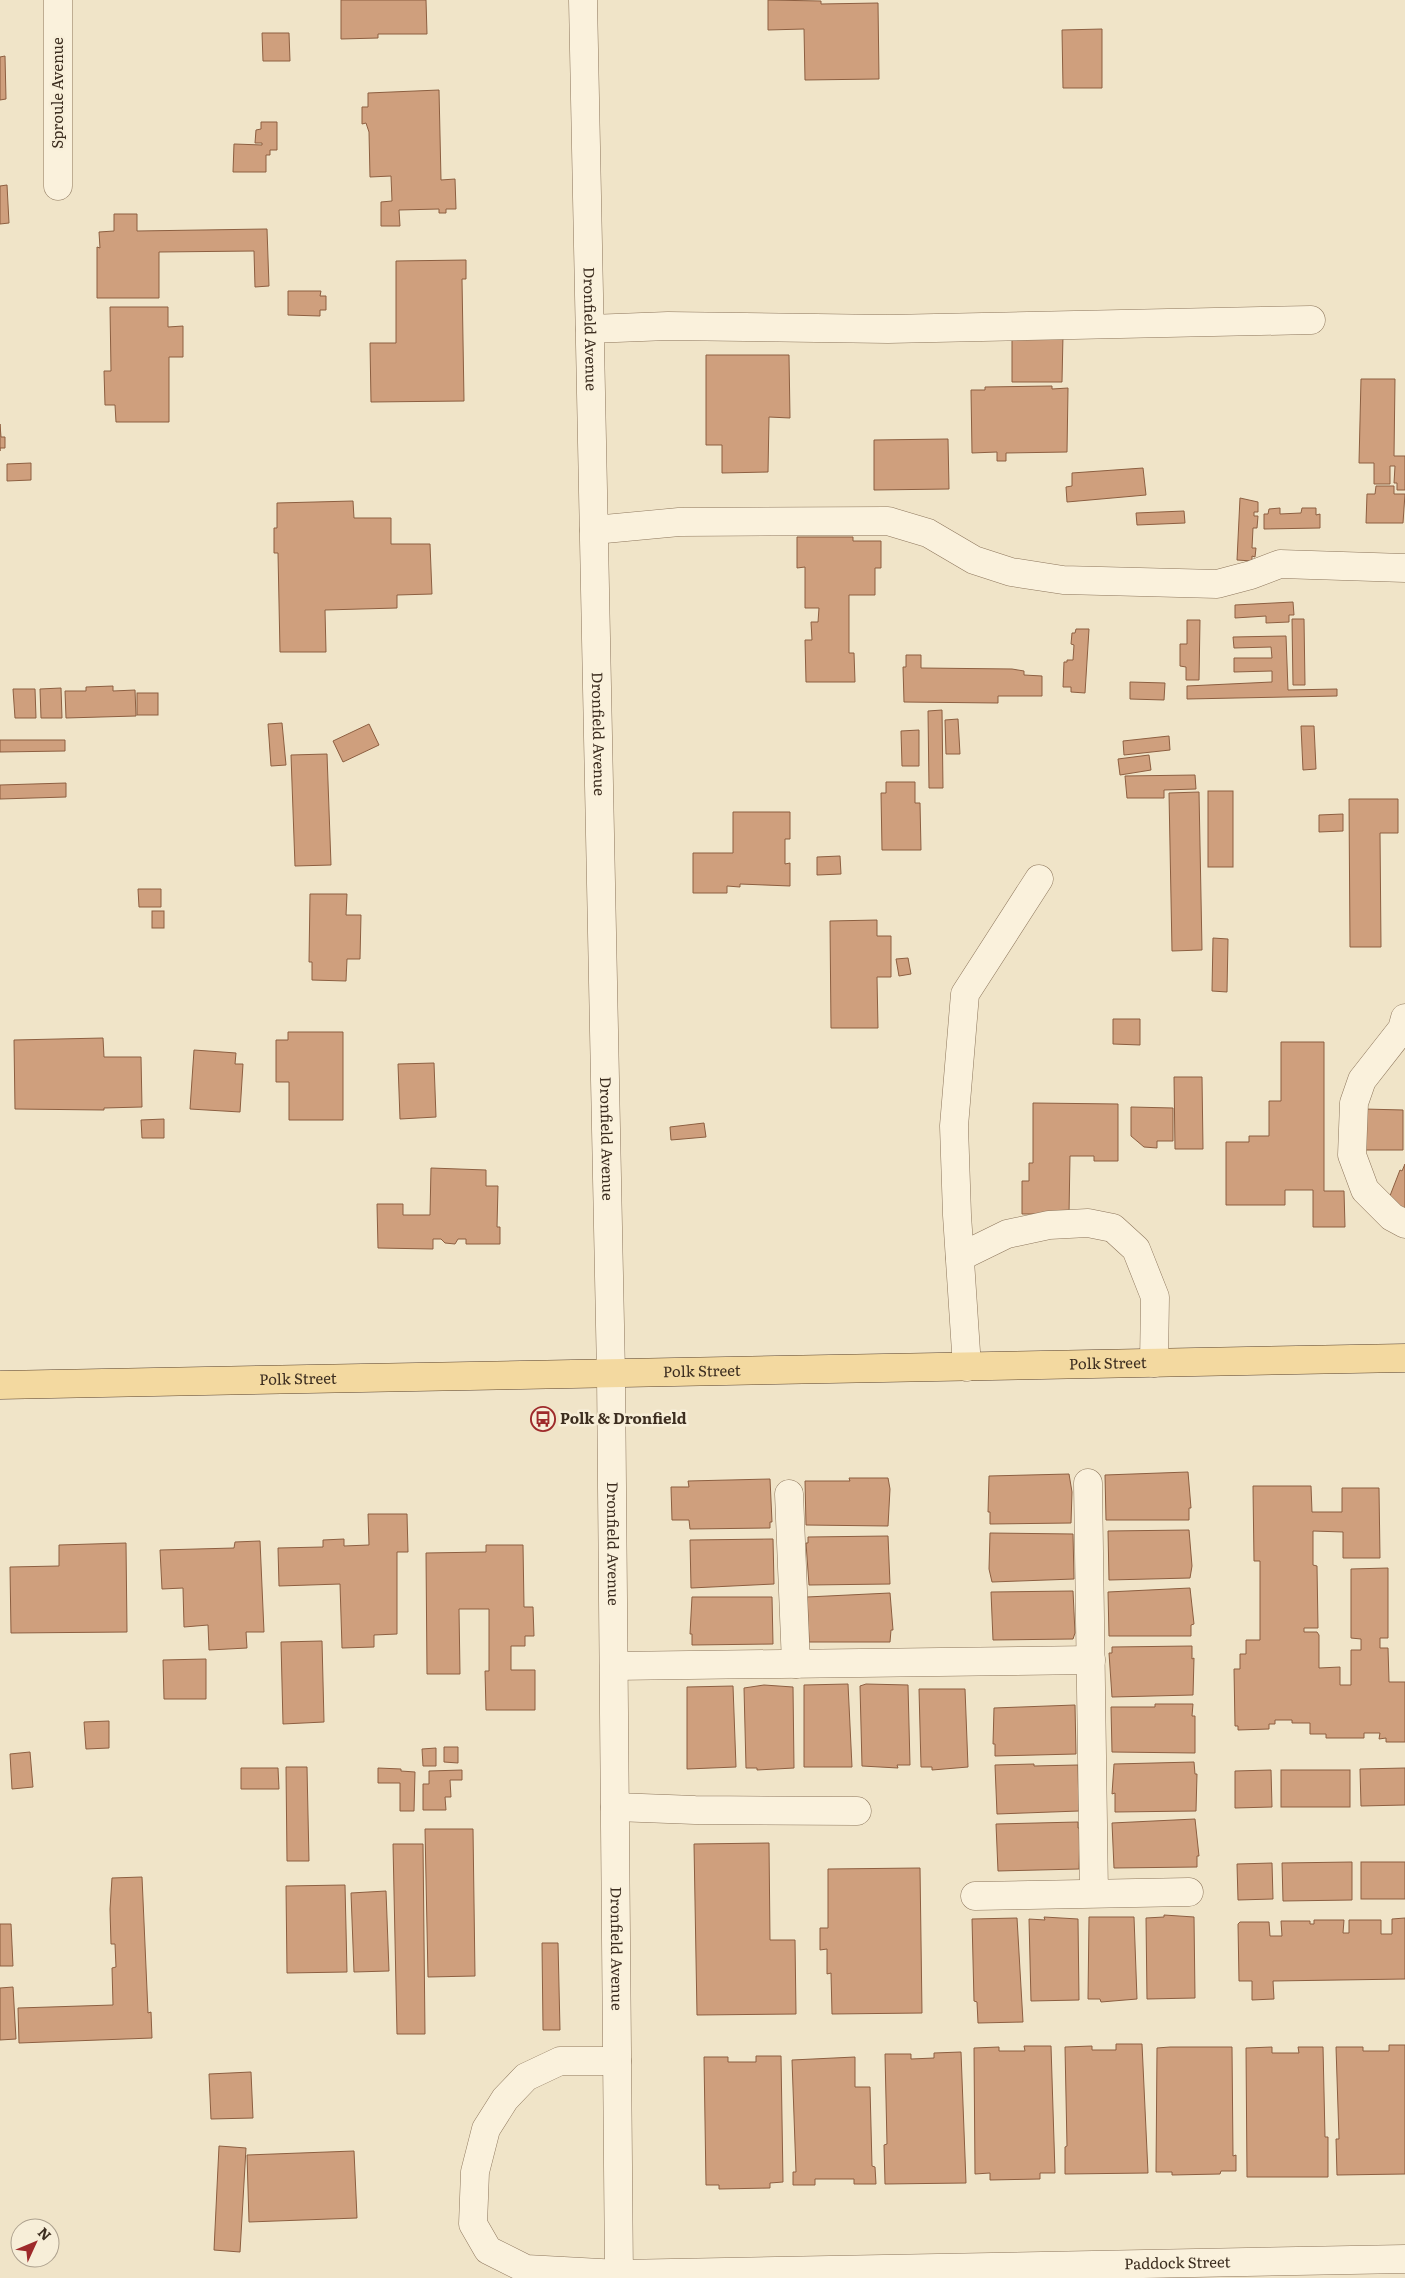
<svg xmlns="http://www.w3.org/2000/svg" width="1405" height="2278" viewBox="0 0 1405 2278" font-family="Literata,serif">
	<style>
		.building { fill: #cf9f7d; stroke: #8d5f41 }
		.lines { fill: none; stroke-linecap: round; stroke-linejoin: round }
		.minor-casing { stroke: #8d765c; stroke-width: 29 }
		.major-casing { stroke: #5b4430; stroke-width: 29 }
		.minor { stroke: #faf1dc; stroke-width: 28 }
		.major { stroke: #f3d9a0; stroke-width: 28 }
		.labels { text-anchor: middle; stroke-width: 5; stroke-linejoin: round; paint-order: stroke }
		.street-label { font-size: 15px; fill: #3d2e20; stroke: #f7eed8 }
		.poi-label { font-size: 15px; font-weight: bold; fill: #3d2e20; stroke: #f7eed8; text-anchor: start }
	</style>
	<rect width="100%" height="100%" fill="#f0e4c8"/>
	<!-- building -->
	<g class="building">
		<polygon points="341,0 426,0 427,34 378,34 378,38 341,39"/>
		<polygon points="768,0 821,1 821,4 878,3 879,79 805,80 804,29 768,30"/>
		<polygon points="1102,29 1102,88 1063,88 1062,30"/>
		<polygon points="262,33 289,33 290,61 263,61"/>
		<polygon points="5,56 6,99 0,100 0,57"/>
		<polygon points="439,90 441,180 455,179 456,209 446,209 446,213 439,213 439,209 399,210 400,226 381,226 381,202 392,201 391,176 370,177 369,132 366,123 362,124 362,107 368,107 368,93"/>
		<polygon points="261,122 277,122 277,150 270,150 270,155 266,155 266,172 233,172 234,144 262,145 262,143 255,143 256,130 261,129"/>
		<polygon points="7,185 9,223 0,224 0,186"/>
		<polygon points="114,214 137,214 137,231 267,229 269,286 255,287 254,251 159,252 159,298 97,298 97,247 100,248 99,232 114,231"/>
		<polygon points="466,260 466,279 462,279 464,401 371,402 370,343 396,343 396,261"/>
		<polygon points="288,291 321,291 320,296 326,296 326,310 320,310 320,316 288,315"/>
		<polygon points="110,307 168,307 168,327 183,326 183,357 169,357 169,422 116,422 115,405 105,405 104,371 111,371"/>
		<polygon points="1012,335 1063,335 1062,382 1012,382"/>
		<polygon points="706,355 789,355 790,418 769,417 768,472 722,473 722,445 706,445"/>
		<polygon points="1361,379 1395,379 1394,456 1405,456 1405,490 1397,490 1397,483 1394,483 1395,466 1390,466 1390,484 1374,484 1374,463 1359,463"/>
		<polygon points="1052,386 1052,389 1068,388 1067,452 1006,453 1006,461 997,461 997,452 972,453 971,390 985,390 985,387"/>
		<polygon points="0,424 1,437 5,437 5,448 0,448 0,451"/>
		<polygon points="948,439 949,489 874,490 874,440"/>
		<polygon points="31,463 31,480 7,481 7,464"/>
		<polygon points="1143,468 1146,495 1067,502 1066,487 1072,486 1072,473"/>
		<polygon points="1376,486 1394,486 1394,494 1405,494 1403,523 1366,523 1367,494 1375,494"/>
		<polygon points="1240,498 1258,502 1258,512 1254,512 1254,516 1258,516 1257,528 1253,528 1252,548 1256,548 1255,557 1252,556 1252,561 1237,560"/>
		<polygon points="353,501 354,518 391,518 391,544 430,544 432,594 397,595 397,608 325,610 326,652 280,652 278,553 274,553 274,528 277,528 277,503"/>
		<polygon points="1280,508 1280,514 1301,513 1302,508 1316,508 1316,515 1320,514 1320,528 1264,529 1264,514 1268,514 1269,509"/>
		<polygon points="1184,511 1185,523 1137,525 1136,513"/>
		<polygon points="797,537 853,537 853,541 881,541 881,568 875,568 875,595 849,595 849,653 854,653 855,682 806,682 805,640 812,640 811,622 818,622 819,608 805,608 805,567 797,568"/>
		<polygon points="1293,602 1294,615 1289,615 1289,622 1266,623 1266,616 1235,618 1235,605"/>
		<polygon points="1292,619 1304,619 1305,685 1293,685"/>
		<polygon points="1187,620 1200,620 1199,680 1186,680 1186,667 1180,666 1180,644 1187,644"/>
		<polygon points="1076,629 1089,629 1085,693 1071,692 1071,687 1063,687 1064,662 1067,662 1067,660 1073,660 1074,645 1071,644 1072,633 1075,633"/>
		<polygon points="1286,636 1288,690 1337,689 1337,696 1187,699 1187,686 1272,682 1272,671 1234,672 1234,658 1272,658 1271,647 1234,648 1233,637"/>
		<polygon points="906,655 921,655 921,668 1012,669 1024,671 1024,675 1042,676 1042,696 998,696 998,703 904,702 903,667 906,667"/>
		<polygon points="1130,682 1165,683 1164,700 1130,699"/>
		<polygon points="113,686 113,691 135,690 136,716 66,718 65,691 86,691 86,687"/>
		<polygon points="61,688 62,718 41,718 40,689"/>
		<polygon points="13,689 35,689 36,718 15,718"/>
		<rect x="137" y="693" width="21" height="22"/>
		<polygon points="942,710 943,788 929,788 928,711"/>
		<polygon points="958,719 960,754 946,754 945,720"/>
		<polygon points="282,723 286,765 271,766 268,724"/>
		<polygon points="369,724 379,745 343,762 333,741"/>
		<polygon points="1301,726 1314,726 1316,769 1303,770"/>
		<polygon points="919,730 919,766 902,766 901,731"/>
		<polygon points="1169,736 1170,750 1124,755 1123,741"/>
		<polygon points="0,740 65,740 65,751 0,752"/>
		<polygon points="327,754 331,865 295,866 291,755"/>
		<polygon points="1149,755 1151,770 1120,775 1118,759"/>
		<polygon points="1195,775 1196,789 1164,790 1164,798 1127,798 1125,776"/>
		<polygon points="886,782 915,782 915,803 920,803 921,850 882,850 881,793 886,793"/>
		<polygon points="66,783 66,797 0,799 0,785"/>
		<rect x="1208" y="791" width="25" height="76"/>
		<polygon points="1199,792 1202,950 1172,951 1169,793"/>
		<polygon points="1349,799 1398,799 1398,833 1380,833 1381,947 1350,947"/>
		<polygon points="733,812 790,812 790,839 785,839 785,864 790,863 790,886 740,884 740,887 727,886 727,893 693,893 693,853 733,853"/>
		<polygon points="1343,814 1343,831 1319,832 1319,815"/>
		<polygon points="840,856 841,874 817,875 817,857"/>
		<polygon points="138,889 161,889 161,907 139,907"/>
		<polygon points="310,894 347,894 346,915 361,915 360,959 347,959 346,981 312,980 312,962 309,962"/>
		<rect x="152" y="911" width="12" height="17"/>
		<polygon points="877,920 877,936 891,936 891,977 877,977 878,1028 831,1028 830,921"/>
		<polygon points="1213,938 1228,939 1227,992 1212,991"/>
		<polygon points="908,958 911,974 899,976 896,959"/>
		<polygon points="1113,1019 1140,1019 1140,1045 1113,1044"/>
		<polygon points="288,1032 343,1032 343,1120 289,1120 289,1082 276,1082 276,1040 288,1040"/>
		<polygon points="103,1038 104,1057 141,1057 142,1107 104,1108 104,1110 15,1109 14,1040"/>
		<polygon points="1281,1042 1324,1042 1324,1191 1344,1191 1345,1227 1313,1227 1313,1190 1285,1190 1285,1205 1226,1205 1226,1142 1249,1142 1249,1136 1269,1136 1269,1101 1281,1101"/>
		<polygon points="194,1050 236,1053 235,1064 243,1064 240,1112 190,1109"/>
		<polygon points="434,1063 436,1117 400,1119 398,1064"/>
		<polygon points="1174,1077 1202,1077 1203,1149 1175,1149"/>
		<polygon points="1033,1103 1118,1104 1118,1161 1094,1161 1094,1156 1070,1156 1069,1214 1022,1214 1022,1181 1029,1181 1029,1163 1033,1163"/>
		<polygon points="1131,1107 1173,1108 1173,1141 1157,1141 1157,1148 1144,1147 1131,1136"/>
		<polygon points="1364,1109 1403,1110 1403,1150 1364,1150"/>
		<polygon points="164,1119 164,1138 142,1138 141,1120"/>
		<polygon points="704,1123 706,1137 671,1140 670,1127"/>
		<polygon points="1405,1164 1405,1214 1386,1206 1400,1170 1402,1171"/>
		<polygon points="431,1168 486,1170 486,1186 498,1186 497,1227 500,1227 500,1244 466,1244 466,1239 458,1239 455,1244 445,1243 441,1239 433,1239 433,1249 378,1248 377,1204 403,1204 403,1215 430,1215"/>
		<polygon points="1188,1472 1191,1508 1189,1508 1189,1520 1106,1520 1105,1475"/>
		<polygon points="1069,1474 1072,1492 1071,1523 990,1524 990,1512 988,1512 989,1476"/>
		<polygon points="849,1478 888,1478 890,1489 888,1526 806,1525 805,1481 850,1481"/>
		<polygon points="770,1479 772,1522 770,1522 770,1528 690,1529 689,1520 672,1520 671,1487 689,1487 688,1481"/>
		<polygon points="1253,1486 1311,1486 1312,1512 1342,1512 1342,1488 1379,1488 1380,1558 1343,1558 1343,1532 1313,1531 1313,1565 1317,1566 1318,1628 1304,1628 1304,1632 1317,1632 1319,1635 1319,1668 1340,1667 1340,1685 1351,1685 1351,1650 1361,1650 1361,1639 1351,1638 1351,1569 1388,1568 1388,1638 1380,1638 1380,1648 1388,1648 1389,1682 1405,1682 1405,1742 1386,1742 1386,1738 1379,1739 1380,1733 1364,1733 1364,1738 1326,1738 1326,1734 1310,1734 1310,1723 1292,1723 1292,1720 1275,1720 1275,1724 1269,1724 1269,1729 1238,1730 1238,1726 1235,1726 1234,1669 1240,1669 1240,1654 1246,1654 1246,1640 1260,1640 1260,1561 1254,1561"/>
		<polygon points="368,1514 407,1514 408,1552 397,1552 397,1634 374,1635 374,1647 342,1648 340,1584 279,1586 278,1548 323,1547 323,1540 344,1539 344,1546 369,1545"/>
		<polygon points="1189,1530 1192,1566 1190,1578 1109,1580 1108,1531"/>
		<polygon points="990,1533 1073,1534 1074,1579 992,1582 989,1569"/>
		<polygon points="888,1536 890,1584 809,1585 806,1543 808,1543 808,1537"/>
		<polygon points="773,1539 774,1584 691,1588 690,1540"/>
		<polygon points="260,1541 264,1632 246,1632 247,1648 209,1650 208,1625 184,1627 183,1588 162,1589 160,1550 234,1548 235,1542"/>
		<polygon points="126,1543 127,1632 11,1633 10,1567 59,1566 59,1545"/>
		<polygon points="486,1545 523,1545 524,1607 533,1607 534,1636 525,1636 525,1646 511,1646 511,1670 535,1670 535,1710 486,1710 485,1671 489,1671 489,1609 459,1609 460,1674 427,1674 426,1553 486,1552"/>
		<polygon points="1190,1588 1194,1624 1191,1625 1191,1636 1109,1636 1108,1592"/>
		<polygon points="1073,1591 1075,1633 1073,1639 993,1640 991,1592"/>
		<polygon points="890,1593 893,1630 891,1630 890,1642 809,1642 807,1597"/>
		<polygon points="692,1597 772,1597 773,1644 692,1645 692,1634 690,1634"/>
		<polygon points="322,1641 324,1722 283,1724 281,1642"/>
		<polygon points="1192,1646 1192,1659 1194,1658 1193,1695 1112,1697 1109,1653 1112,1653 1112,1647"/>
		<polygon points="206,1659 206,1699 164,1699 163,1660"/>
		<polygon points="848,1684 852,1767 804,1767 804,1685"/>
		<polygon points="866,1684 908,1685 910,1765 897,1765 898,1768 862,1766 860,1686"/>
		<polygon points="764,1685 793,1687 794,1768 757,1770 757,1768 746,1768 744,1688"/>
		<polygon points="733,1686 736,1767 687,1769 687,1687"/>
		<polygon points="919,1689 965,1689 968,1767 932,1770 932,1767 921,1767"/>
		<polygon points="1155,1704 1193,1704 1192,1716 1195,1716 1195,1753 1112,1752 1111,1707 1155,1707"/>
		<polygon points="1075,1705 1076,1754 995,1756 995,1744 993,1744 994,1708"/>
		<polygon points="109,1721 109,1748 86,1749 84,1722"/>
		<polygon points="444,1747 458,1747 458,1763 444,1762"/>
		<polygon points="436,1748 436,1766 423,1766 422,1749"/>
		<polygon points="30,1752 33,1787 12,1789 10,1754"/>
		<polygon points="1194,1762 1195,1774 1197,1774 1196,1811 1115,1812 1115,1793 1112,1794 1114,1764"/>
		<polygon points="1034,1764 1034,1766 1078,1765 1079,1811 997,1814 995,1765"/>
		<polygon points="286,1767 307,1767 309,1861 287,1861"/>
		<polygon points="241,1768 278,1768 279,1789 241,1789"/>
		<polygon points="378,1768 401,1769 401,1771 415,1772 414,1811 400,1811 400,1783 378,1783"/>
		<polygon points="1405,1768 1405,1805 1361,1806 1360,1769"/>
		<polygon points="462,1770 462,1780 450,1780 451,1797 445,1797 446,1810 423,1810 423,1784 429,1784 429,1771"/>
		<polygon points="1271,1770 1272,1807 1235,1808 1235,1771"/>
		<rect x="1281" y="1770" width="69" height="37"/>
		<polygon points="1195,1819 1199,1856 1197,1856 1197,1867 1114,1868 1112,1823"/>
		<polygon points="1078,1822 1078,1828 1080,1828 1079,1869 998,1871 996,1824"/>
		<polygon points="425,1829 473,1829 475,1976 428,1977"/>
		<polygon points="769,1843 770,1940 795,1940 796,2014 697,2015 694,1844"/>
		<polygon points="393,1844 423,1844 425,2034 397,2034"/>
		<polygon points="1352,1862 1352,1900 1283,1901 1282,1863"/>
		<rect x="1361" y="1862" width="44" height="37"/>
		<polygon points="1272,1863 1273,1899 1238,1900 1237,1864"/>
		<polygon points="920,1868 922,2013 832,2014 831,1973 827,1974 827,1949 820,1950 820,1928 828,1928 828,1869"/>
		<polygon points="142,1877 148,2013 151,2012 152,2038 19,2043 18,2008 113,2005 112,1968 116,1967 115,1944 111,1944 110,1909 112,1878"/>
		<polygon points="345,1885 347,1972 287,1973 286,1886"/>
		<polygon points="386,1891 389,1971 354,1972 351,1893"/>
		<polygon points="1164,1915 1194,1917 1195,1998 1147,1999 1146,1918 1164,1917"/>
		<polygon points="1044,1917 1078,1919 1079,2000 1031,2001 1029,1919 1045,1920"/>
		<polygon points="1089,1917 1134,1917 1137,1999 1101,2002 1100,1999 1088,1999"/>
		<polygon points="1017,1918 1023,2022 978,2023 977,2002 974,2001 972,1919"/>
		<polygon points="1405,1918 1405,1979 1273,1981 1274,1999 1252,2000 1252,1981 1239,1981 1238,1924 1240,1922 1269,1922 1270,1936 1282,1936 1281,1921 1310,1921 1310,1924 1314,1924 1314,1920 1344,1920 1343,1933 1349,1933 1349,1920 1381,1920 1381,1934 1392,1934 1392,1919"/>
		<polygon points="0,1924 11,1924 13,1966 0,1966"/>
		<polygon points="542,1943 558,1943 560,2030 543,2030"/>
		<polygon points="13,1987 16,2039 0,2040 0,1988"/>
		<polygon points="1116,2044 1142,2044 1148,2173 1065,2174 1065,2147 1067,2146 1065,2047 1092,2046 1092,2050 1116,2050"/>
		<polygon points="1389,2045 1405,2045 1405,2174 1337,2175 1336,2139 1339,2139 1336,2047 1363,2047 1363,2051 1389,2051"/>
		<polygon points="1024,2046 1051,2046 1055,2173 1040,2173 1040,2179 990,2180 990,2173 975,2174 974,2048 999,2047 999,2051 1025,2051"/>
		<polygon points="1170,2047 1232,2047 1233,2156 1236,2155 1236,2171 1221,2171 1220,2174 1172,2175 1172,2172 1156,2172 1157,2048"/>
		<polygon points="1272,2047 1272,2053 1299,2053 1298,2047 1323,2047 1325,2137 1328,2137 1328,2177 1247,2177 1246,2048"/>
		<polygon points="961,2052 966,2183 885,2184 884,2145 887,2144 885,2054 911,2054 911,2059 934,2058 934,2053"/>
		<polygon points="756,2056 781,2056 783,2182 770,2183 770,2188 719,2189 719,2185 706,2185 704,2057 728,2057 728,2062 756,2062"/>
		<polygon points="855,2057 855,2087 870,2087 872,2166 875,2167 876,2184 854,2184 854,2179 815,2179 815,2185 793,2185 793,2172 796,2172 792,2060"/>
		<polygon points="251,2072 253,2118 211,2119 209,2074"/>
		<polygon points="219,2146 246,2148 240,2252 214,2250"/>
		<polygon points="354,2151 357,2218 249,2222 247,2155"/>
	</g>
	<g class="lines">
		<defs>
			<g id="minor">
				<path id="s1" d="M583,0L611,1374L619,2278"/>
				<polyline points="58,186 58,0"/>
				<polyline points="590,329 668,326 888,329 1311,320"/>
				<polyline points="594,530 679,522 888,521 928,533 974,560 1011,572 1063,580 1217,584 1251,575 1280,564 1405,568"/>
				<polyline points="1405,1018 1402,1029 1362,1080 1354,1103 1352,1155 1365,1190 1392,1217 1405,1224"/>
				<polyline points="960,1257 1007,1234 1049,1225 1088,1223 1113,1228 1136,1249 1155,1297 1154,1363"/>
				<polyline points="967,1367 957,1215 954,1126 965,994 1039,879"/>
				<polyline points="1088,1483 1094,1893"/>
				<polyline points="789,1494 796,1664"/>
				<polyline points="614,1666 1091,1660"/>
				<polyline points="615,1807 695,1810 857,1811"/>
				<polyline points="975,1896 1189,1892"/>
				<path id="s2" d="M617,2061H560L526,2077L505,2099L486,2129L475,2172L473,2224L488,2250L526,2269L619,2274L1405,2259"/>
			</g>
			<g id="major">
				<path id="s3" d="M0,1385L1405,1358"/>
			</g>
		</defs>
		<!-- minor casing -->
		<use href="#minor" class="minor-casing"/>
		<!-- major casing -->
		<use href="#major" class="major-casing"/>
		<!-- minor -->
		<use href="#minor" class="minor"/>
		<!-- major -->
		<use href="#major" class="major"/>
	</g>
	<!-- icons -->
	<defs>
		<symbol id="bus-ring" viewBox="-11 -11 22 22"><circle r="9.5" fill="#f7eed8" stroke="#9e2a2b" stroke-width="1.5"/><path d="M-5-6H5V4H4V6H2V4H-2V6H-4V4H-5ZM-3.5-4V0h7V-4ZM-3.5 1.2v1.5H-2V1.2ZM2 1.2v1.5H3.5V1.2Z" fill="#9e2a2b"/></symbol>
	</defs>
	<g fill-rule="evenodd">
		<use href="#bus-ring" x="529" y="1405" width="28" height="28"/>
	</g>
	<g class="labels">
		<!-- street labels -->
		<g class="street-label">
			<text transform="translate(58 93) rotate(-90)" y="5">Sproule Avenue</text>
			<text dy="5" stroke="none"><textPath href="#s1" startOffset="329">Dronfield Avenue</textPath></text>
			<text dy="5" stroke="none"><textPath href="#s1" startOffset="734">Dronfield Avenue</textPath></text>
			<text dy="5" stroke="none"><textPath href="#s1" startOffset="1139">Dronfield Avenue</textPath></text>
			<text dy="5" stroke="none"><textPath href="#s3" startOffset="1108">Polk Street</textPath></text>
			<text dy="5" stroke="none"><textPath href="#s3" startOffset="702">Polk Street</textPath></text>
			<text dy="5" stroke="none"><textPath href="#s3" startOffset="298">Polk Street</textPath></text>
			<text dy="5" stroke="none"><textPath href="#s1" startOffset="1544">Dronfield Avenue</textPath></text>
			<text dy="5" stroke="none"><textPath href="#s1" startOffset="1949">Dronfield Avenue</textPath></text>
			<text dy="5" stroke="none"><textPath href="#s2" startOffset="981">Paddock Street</textPath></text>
		</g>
		<!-- poi labels -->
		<g class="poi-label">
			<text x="560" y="1424">Polk &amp; Dronfield</text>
		</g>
	</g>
	<!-- north arrow -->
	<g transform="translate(35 2243) rotate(46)"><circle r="24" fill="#f7eed8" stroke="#ada18e"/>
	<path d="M0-4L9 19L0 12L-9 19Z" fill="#9e2a2b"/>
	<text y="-8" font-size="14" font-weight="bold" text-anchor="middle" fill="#3d2e20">N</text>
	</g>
</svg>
